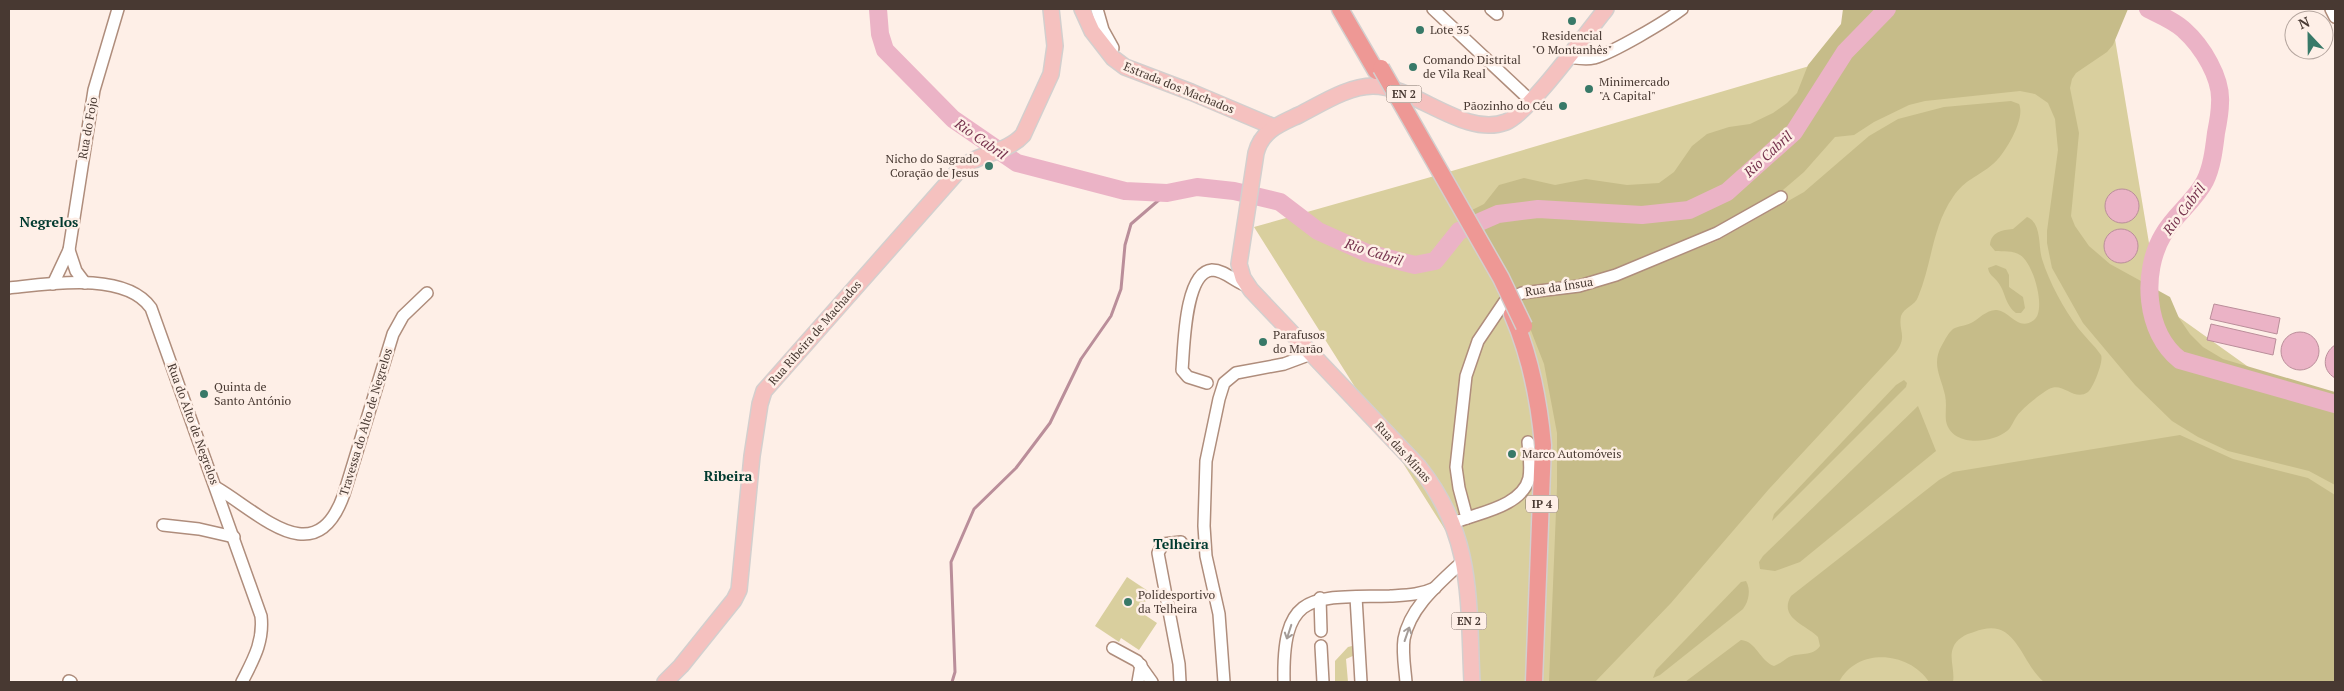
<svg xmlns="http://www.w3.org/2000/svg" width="2344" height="691" viewBox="0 0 2344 691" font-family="'PT Serif',serif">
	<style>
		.green { fill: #d9cf9e }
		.forest { fill: #c6bc89 }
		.water { fill: #ebb3c6; stroke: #ba8e9a }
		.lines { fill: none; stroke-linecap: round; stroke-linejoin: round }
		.stream { stroke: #ba8e9a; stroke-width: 3 }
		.river { stroke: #ebb3c6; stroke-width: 18 }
		.minor-casing { stroke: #af8d7c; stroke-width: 14 }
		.major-casing { stroke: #d3cfce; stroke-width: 18 }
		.highway-casing { stroke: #d3cfce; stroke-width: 19 }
		.minor { stroke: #fff; stroke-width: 11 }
		.major { stroke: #f5c1bf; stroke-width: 15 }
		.highway { stroke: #ee9895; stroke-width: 16 }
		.highway-bridge-casing { stroke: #d3cfce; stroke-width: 19; stroke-linecap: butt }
		.highway-bridge { stroke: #ee9895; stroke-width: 16 }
		.oneway { stroke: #a49c98 }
		.poi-dot { fill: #387968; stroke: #feefe7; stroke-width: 2 }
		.labels { text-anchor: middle; stroke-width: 5; stroke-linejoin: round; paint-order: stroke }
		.shield { fill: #feefe7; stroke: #7f7068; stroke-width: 1 }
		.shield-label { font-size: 11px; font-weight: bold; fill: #483932 }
		.poi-label { font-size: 12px; fill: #483932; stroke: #feefe7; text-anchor: start }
		.street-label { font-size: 12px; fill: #483932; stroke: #feefe7 }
		.water-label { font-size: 14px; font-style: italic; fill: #76334e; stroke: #feefe7 }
		.neighbourhood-label { font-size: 14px; font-weight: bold; fill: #003a2f; stroke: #feefe7 }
	</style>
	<rect width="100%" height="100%" fill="#feefe7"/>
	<!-- green -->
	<g class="green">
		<polygon points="2003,9 2110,9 2159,303 2335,429 2335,682 1480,682 1473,574 1254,227 1445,173"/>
		<polygon points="1127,577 1151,593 1139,611 1157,623 1139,650 1121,638 1119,642 1095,626"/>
		<polygon points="1352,646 1355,655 1346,659 1348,682 1335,682 1335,661 1348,647"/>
	</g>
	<!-- forest -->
	<g class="forest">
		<polygon points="1843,9 2128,9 2113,45 2107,52 2076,73 2072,79 2070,88 2079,133 2071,216 2075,226 2089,246 2110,264 2170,297 2179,318 2190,334 2203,347 2223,359 2335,392 2335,485 2309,471 2228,451 2198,437 2172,421 2135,385 2083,323 2052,268 2047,243 2047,231 2058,150 2055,119 2048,103 2035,94 2020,91 1925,101 1909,105 1874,122 1854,135 1835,137 1804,172 1777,195 1709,232 1605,275 1553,287 1513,290 1470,211 1484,204 1499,185 1524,178 1555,185 1586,179 1627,185 1659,183 1674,172 1692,146 1707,134 1729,127 1750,124 1773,113 1787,103 1797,93 1808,65 1841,24"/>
		<path d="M2011,101L2019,104C2026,118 2005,154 1993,164C1978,177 1965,179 1953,197C1932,227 1932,264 1918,297C1915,306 1904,307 1901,316C1898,331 1908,336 1896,352L1769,489L1671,603L1595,682H1549L1557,487V433L1544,364L1519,300L1620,279L1717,241L1804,192L1869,136L1898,119L1944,107Z"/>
		<path d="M2027,217C2042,223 2038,246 2042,259C2049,282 2064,309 2078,328C2085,337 2094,345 2101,355C2104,361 2093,388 2088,392C2074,402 2063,381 2049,389C2040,394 2023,408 2017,416C2013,421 2012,427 2007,431C1991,444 1951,447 1946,421C1945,413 1947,404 1945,395C1941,376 1931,364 1942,345C1945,340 1948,333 1953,329C1958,326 1965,326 1971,323C1979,319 1987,309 1997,310C2011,312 2018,332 2034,320C2047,310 2033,262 2020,255C2013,250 2003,252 1995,251L1990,245C1991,232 2002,230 2013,229Z"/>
		<path d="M1996,265L2006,269L2009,275V287L2023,297L2025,308L2021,313H2016C2004,304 2006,291 1997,281C1993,276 1989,275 1988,268Z"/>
		<polygon points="1904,380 1907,383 1906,387 1772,521 1774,514 1896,385"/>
		<polygon points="1918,406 1936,451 1800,562 1775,571 1760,569 1759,562 1763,556"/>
		<path d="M2180,435L2233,459L2308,478L2335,495V682H2044C2019,661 2017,615 1974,632C1966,634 1956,639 1953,648C1949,658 1955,671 1953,682H1929C1909,651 1857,647 1839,682H1685L1741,640C1756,641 1760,661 1774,666C1780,664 1784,660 1789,657C1800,652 1812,657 1820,646L1818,637C1807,625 1778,618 1791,596L1939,480L1953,472Z"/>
		<path d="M1746,581C1751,589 1749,601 1743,609L1660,675L1653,678L1656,670L1741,582Z"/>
	</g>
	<!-- water -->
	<g class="water">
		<circle cx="2122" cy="206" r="17"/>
		<circle cx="2121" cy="246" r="17"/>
		<polygon points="2214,304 2280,318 2277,334 2210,319"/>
		<polygon points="2211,324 2276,339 2273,355 2207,340"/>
		<circle cx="2300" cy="351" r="19"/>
		<path d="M2335,345V378C2321,370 2323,353 2335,345Z"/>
	</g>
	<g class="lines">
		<!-- stream -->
		<polyline class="stream" points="952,682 955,672 951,562 974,509 1016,468 1050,423 1081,359 1111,316 1121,289 1125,245 1131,224 1167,193"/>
		<!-- river -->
		<g class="river">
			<polyline points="878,9 880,34 885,50 953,119 1017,163 1125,191 1167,193 1197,187 1234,191 1280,202 1318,231 1367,253 1415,265 1435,261 1459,231 1498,214 1538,209 1642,215 1689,210 1727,192 1794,132 1845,52 1887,9"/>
			<path d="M2148,9C2160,15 2175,21 2184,30C2202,46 2222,78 2220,103C2220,113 2218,123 2216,133C2214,149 2212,167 2205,181C2195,201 2174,215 2163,235C2141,272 2145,333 2180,360L2335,404"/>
		</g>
		<defs>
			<g id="minor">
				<polyline points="1097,9 1103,30 1113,48"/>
				<polyline points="1433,9 1531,101"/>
				<polyline points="1491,9 1497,14"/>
				<polyline points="2331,9 2335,17"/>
				<path d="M1567,57C1576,58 1585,60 1594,58C1614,52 1665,22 1682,9"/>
				<polyline points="69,250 76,271 85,283"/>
				<polyline points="53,284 69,250 94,90 118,9"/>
				<path d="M9,288C48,284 125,271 151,308L261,616C264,642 253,660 242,682"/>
				<path d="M1207,383L1188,377L1182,370C1184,350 1184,272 1212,270C1225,270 1236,283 1248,286"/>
				<path d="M217,488C261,514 316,574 344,494L393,334L403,316L427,293"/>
				<path d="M1467,518C1488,511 1523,503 1529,478C1531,466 1529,454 1528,442"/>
				<polyline points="1452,523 1467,518 1459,488 1456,467 1466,376 1478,341 1505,301 1522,293 1579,286 1616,275 1717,233 1781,197"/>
				<polyline points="163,525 199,529 234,537"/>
				<polyline points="1356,597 1361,682"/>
				<polyline points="1320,598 1321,631"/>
				<polyline points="1321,646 1323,682"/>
				<polyline points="1113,648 1137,661 1152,682"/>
				<polyline points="69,681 71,682"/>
				<polyline points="1138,682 1141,665"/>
				<polyline points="1180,682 1179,664 1158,553 1163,544 1181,542"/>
				<polyline points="1224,682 1219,614 1206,556 1204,526 1206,461 1219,399 1224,383 1236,373 1284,364 1311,354"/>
				<path d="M1284,682C1282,589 1313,598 1390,596C1405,595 1420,595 1435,588"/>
				<path d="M1406,682C1405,669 1402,653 1404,639C1410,606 1441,582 1464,560"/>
			</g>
			<g id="major">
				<polyline points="1082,9 1092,31 1113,58 1125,67 1191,92 1274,127"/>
				<path d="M665,682L681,666L734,600L739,590L752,456L760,404L764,391L960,169C978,153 1007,153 1023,135L1051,74L1055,46L1051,9"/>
				<path d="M1472,682C1468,600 1474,536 1419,467L1251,290L1243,278L1239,264L1256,153C1262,130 1280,124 1299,115C1321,104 1348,86 1373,86C1415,86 1464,138 1506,122C1529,113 1587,32 1606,9"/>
			</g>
			<g id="highway">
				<polyline points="1340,9 1376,71"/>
				<path d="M1512,314C1530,355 1539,401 1543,445L1534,682"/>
			</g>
		</defs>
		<!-- minor casing -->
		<use href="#minor" class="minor-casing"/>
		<!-- major casing -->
		<use href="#major" class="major-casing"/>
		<!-- highway casing -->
		<use href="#highway" class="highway-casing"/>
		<!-- minor -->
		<use href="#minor" class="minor"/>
		<!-- major -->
		<use href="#major" class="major"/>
		<!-- highway -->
		<use href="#highway" class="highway"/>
		<defs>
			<polyline id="highway-bridge" points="1381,68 1501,278 1524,326"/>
		</defs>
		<!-- highway-bridge casing -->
		<use href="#highway-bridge" class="highway-bridge-casing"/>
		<!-- highway-bridge -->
		<use href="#highway-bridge" class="highway-bridge"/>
	</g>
	<!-- one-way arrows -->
	<defs><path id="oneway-shaft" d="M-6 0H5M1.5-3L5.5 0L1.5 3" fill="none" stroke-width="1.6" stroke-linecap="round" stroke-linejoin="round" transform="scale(1.25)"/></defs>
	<g class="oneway">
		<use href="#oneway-shaft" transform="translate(1289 632) rotate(108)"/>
		<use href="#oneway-shaft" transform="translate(1407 634) rotate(-71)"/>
	</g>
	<!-- markers -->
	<g class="poi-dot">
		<circle cx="1572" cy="21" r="5"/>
		<circle cx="1420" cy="30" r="5"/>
		<circle cx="1413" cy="67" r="5"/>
		<circle cx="1589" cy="89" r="5"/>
		<circle cx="1563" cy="106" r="5"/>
		<circle cx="989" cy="166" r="5"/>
		<circle cx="1263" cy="342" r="5"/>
		<circle cx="204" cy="394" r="5"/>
		<circle cx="1512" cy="454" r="5"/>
		<circle cx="1128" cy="602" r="5"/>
	</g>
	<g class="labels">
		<!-- shield labels -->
		<g class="shield">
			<rect x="1386.5" y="85.5" width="35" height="17" rx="4"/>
			<rect x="1526" y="495.5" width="32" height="17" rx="4"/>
			<rect x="1451.5" y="612.5" width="35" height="17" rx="4"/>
		</g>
		<g class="shield-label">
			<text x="1404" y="98">EN 2</text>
			<text x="1542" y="508">IP 4</text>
			<text x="1469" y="625">EN 2</text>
		</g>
		<!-- poi labels -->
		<g class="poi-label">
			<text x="1430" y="34">Lote 35</text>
			<text x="1572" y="40" text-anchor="middle">Residencial<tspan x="1572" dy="14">"O Montanhês"</tspan></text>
			<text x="1423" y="64">Comando Distrital<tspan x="1423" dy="14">de Vila Real</tspan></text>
			<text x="1599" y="86">Minimercado<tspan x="1599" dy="14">"A Capital"</tspan></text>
			<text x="1553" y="110" text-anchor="end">Pãozinho do Céu</text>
			<text x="979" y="163" text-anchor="end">Nicho do Sagrado<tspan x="979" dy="14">Coração de Jesus</tspan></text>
			<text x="1273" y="339">Parafusos<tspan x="1273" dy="14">do Marão</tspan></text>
			<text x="214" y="391">Quinta de<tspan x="214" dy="14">Santo António</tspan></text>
			<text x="1522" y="458">Marco Automóveis</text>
			<text x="1138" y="599">Polidesportivo<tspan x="1138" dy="14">da Telheira</tspan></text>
		</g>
		<!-- street labels -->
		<g class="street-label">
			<text transform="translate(1179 88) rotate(22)" y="4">Estrada dos Machados</text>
			<text transform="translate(88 128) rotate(-80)" y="4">Rua do Fojo</text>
			<text transform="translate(1559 287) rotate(-9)" y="4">Rua da Ínsua</text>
			<text transform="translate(815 333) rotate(-49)" y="4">Rua Ribeira de Machados</text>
			<text transform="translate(366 422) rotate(-73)" y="4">Travessa do Alto de Negrelos</text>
			<text transform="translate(193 424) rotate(70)" y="4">Rua do Alto de Negrelos</text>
			<text transform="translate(1403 452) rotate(48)" y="4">Rua das Minas</text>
		</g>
		<!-- water labels -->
		<g class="water-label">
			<text transform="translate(981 139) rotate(35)" y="5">Rio Cabril</text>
			<text transform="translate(1768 154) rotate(-43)" y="5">Rio Cabril</text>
			<text transform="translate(2184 209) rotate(-53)" y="5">Rio Cabril</text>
			<text transform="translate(1374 252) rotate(18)" y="5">Rio Cabril</text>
		</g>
		<!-- neighbourhood labels -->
		<g class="neighbourhood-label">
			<text x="49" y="227">Negrelos</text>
			<text x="728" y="481">Ribeira</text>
			<text x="1181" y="549">Telheira</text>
		</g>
	</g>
	<!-- border -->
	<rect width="2344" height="691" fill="none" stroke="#483932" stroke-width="20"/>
	<!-- north arrow -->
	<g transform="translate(2309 35) rotate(338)"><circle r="24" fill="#feefe7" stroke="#b5a69f"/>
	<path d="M0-4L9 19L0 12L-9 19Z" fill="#387968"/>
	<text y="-8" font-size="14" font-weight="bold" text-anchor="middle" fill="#483932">N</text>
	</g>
</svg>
